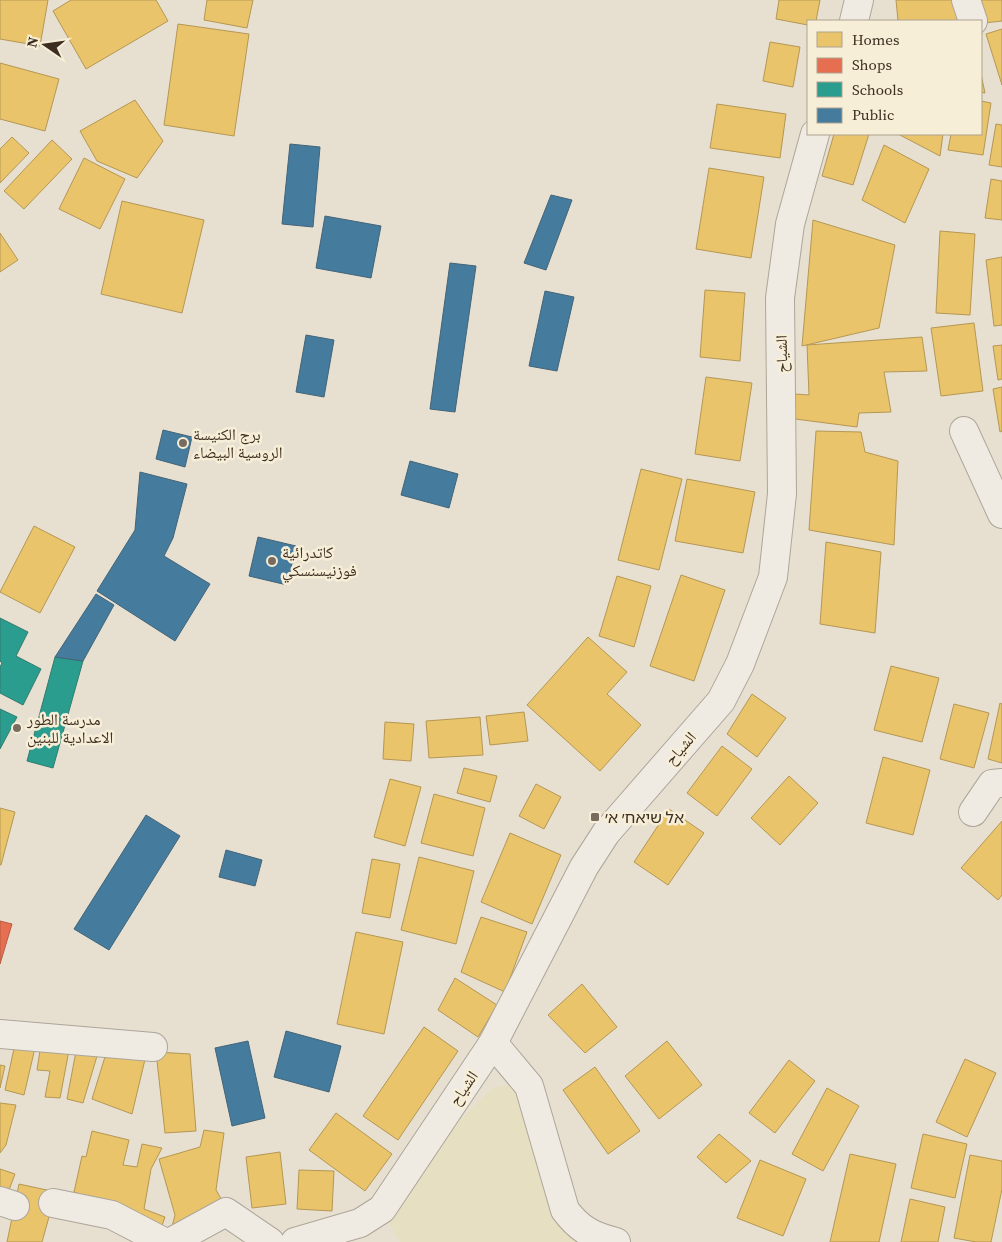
<svg xmlns="http://www.w3.org/2000/svg" width="1002" height="1242" viewBox="0 0 1002 1242" font-family="'Source Serif 4','Noto Naskh Arabic','Noto Sans Hebrew',serif">
	<style>
		.farmland { fill: #e6dfc2 }
		.homes { fill: #e9c46a; stroke: #b59754 }
		.shops { fill: #e76f51; stroke: #b45c42 }
		.schools { fill: #2a9d8f; stroke: #307c6e }
		.public { fill: #457b9d; stroke: #436478 }
		.lines { fill: none; stroke-linecap: round; stroke-linejoin: round }
		.minor-casing { stroke: #ada599; stroke-width: 30 }
		.minor { stroke: #efebe3; stroke-width: 28 }
		.poi-dot { fill: #786c5e; stroke: #f7eed8; stroke-width: 2 }
		.labels { text-anchor: middle; stroke-width: 5; stroke-linejoin: round; paint-order: stroke }
		.street-label { font-size: 16px; fill: #3d2e20; stroke: #f7eed8 }
		.poi-label { font-size: 16px; fill: #3d2e20; stroke: #f7eed8; text-anchor: start }
	</style>
	<rect width="100%" height="100%" fill="#e7e0d1"/>
	<!-- farmland -->
	<polygon class="farmland" points="510,1084 525,1091 588,1242 400,1242 388,1221 444,1136 491,1089"/>
	<!-- homes -->
	<g class="homes">
		<polygon points="0,0 48,0 40,46 0,39"/>
		<polygon points="71,0 156,0 168,21 86,69 53,11"/>
		<polygon points="207,0 253,0 247,28 204,20"/>
		<polygon points="779,0 820,0 816,21 808,21 808,25 776,19"/>
		<polygon points="896,0 961,0 966,21 898,21"/>
		<polygon points="981,0 1002,0 1002,21 984,23"/>
		<polygon points="178,24 249,34 234,136 164,125"/>
		<polygon points="1002,29 1002,85 986,34"/>
		<polygon points="770,42 800,47 793,87 763,81"/>
		<polygon points="0,63 59,79 45,131 0,119"/>
		<polygon points="981,74 985,93 981,92"/>
		<polygon points="135,100 163,141 137,178 97,161 80,131"/>
		<polygon points="981,101 991,103 983,155 948,150 951,134 981,134"/>
		<polygon points="717,104 786,114 780,158 710,148"/>
		<polygon points="996,124 1002,125 1002,167 989,165"/>
		<polygon points="834,134 869,134 853,185 822,176"/>
		<polygon points="898,134 943,134 940,156"/>
		<polygon points="12,137 29,153 0,183 0,149"/>
		<polygon points="52,140 72,159 24,209 4,191"/>
		<polygon points="884,145 929,169 905,223 862,200"/>
		<polygon points="84,158 125,179 100,229 59,209"/>
		<polygon points="709,168 764,177 751,258 696,249"/>
		<polygon points="991,179 1002,181 1002,220 985,218"/>
		<polygon points="122,201 204,220 182,313 101,294"/>
		<polygon points="813,220 895,245 879,328 802,346"/>
		<polygon points="940,231 975,234 970,315 936,313"/>
		<polygon points="0,233 18,260 0,272"/>
		<polygon points="1002,257 1002,325 994,326 986,260"/>
		<polygon points="705,290 745,293 740,361 700,357"/>
		<polygon points="974,323 983,391 941,396 931,328"/>
		<polygon points="922,337 927,371 884,372 891,412 859,413 857,427 795,419 795,394 809,395 807,345"/>
		<polygon points="1002,345 1002,379 998,380 993,346"/>
		<polygon points="706,377 752,383 740,461 695,454"/>
		<polygon points="1002,387 1002,431 1000,432 993,389"/>
		<polygon points="816,431 861,432 865,452 898,461 894,545 809,530"/>
		<polygon points="641,469 682,479 659,570 618,560"/>
		<polygon points="687,479 755,492 743,553 675,541"/>
		<polygon points="34,526 75,547 40,613 0,592"/>
		<polygon points="826,542 881,552 875,633 820,624"/>
		<polygon points="681,575 725,590 694,681 650,666"/>
		<polygon points="617,576 651,586 634,647 599,636"/>
		<polygon points="588,637 627,672 607,694 641,725 600,771 527,705"/>
		<polygon points="891,666 939,678 922,742 874,730"/>
		<polygon points="752,694 786,718 757,757 727,734"/>
		<polygon points="1000,703 1002,704 1002,763 988,759"/>
		<polygon points="954,704 989,713 974,768 940,759"/>
		<polygon points="524,712 528,741 490,745 486,716"/>
		<polygon points="480,717 483,755 429,758 426,721"/>
		<polygon points="385,722 414,724 411,761 383,759"/>
		<polygon points="722,746 752,769 717,816 687,793"/>
		<polygon points="883,757 930,770 913,835 866,823"/>
		<polygon points="464,768 497,776 490,802 457,793"/>
		<polygon points="789,776 818,803 780,845 751,818"/>
		<polygon points="390,779 421,787 405,846 374,837"/>
		<polygon points="536,784 561,797 544,829 519,816"/>
		<polygon points="434,794 485,808 473,856 421,843"/>
		<polygon points="0,808 15,812 1,865 0,865"/>
		<polygon points="669,809 704,833 668,885 634,862"/>
		<polygon points="1002,821 1002,895 998,900 961,868"/>
		<polygon points="510,833 561,855 532,924 481,902"/>
		<polygon points="419,857 474,871 456,944 401,930"/>
		<polygon points="372,859 400,864 390,918 362,913"/>
		<polygon points="481,917 527,932 505,992 461,972"/>
		<polygon points="356,932 403,942 384,1034 337,1024"/>
		<polygon points="455,978 497,1005 478,1037 438,1010"/>
		<polygon points="582,984 617,1027 585,1053 548,1015"/>
		<polygon points="424,1027 458,1051 398,1140 363,1116"/>
		<polygon points="667,1041 702,1085 659,1119 625,1076"/>
		<polygon points="15,1044 35,1048 24,1095 5,1090"/>
		<polygon points="41,1044 70,1045 60,1098 45,1097 50,1071 37,1070"/>
		<polygon points="77,1046 100,1046 83,1103 67,1099"/>
		<polygon points="108,1047 147,1051 132,1114 92,1099"/>
		<polygon points="156,1052 190,1054 196,1131 165,1133"/>
		<polygon points="965,1059 996,1073 967,1137 936,1122"/>
		<polygon points="789,1060 815,1081 775,1133 749,1113"/>
		<polygon points="0,1065 5,1066 0,1088"/>
		<polygon points="595,1067 640,1131 608,1154 563,1090"/>
		<polygon points="827,1088 859,1106 823,1171 792,1154"/>
		<polygon points="0,1103 16,1105 6,1145 0,1153"/>
		<polygon points="336,1113 392,1154 365,1191 309,1150"/>
		<polygon points="204,1130 224,1133 216,1190 226,1207 169,1238 175,1215 159,1159 200,1147"/>
		<polygon points="92,1131 129,1140 123,1165 137,1167 142,1144 162,1148 151,1169 144,1209 165,1217 159,1234 124,1211 74,1192 82,1156 86,1157"/>
		<polygon points="719,1134 751,1161 726,1183 697,1157"/>
		<polygon points="923,1134 967,1144 955,1198 911,1188"/>
		<polygon points="280,1152 286,1204 252,1208 246,1157"/>
		<polygon points="850,1154 896,1164 879,1242 830,1242"/>
		<polygon points="970,1155 1002,1161 1002,1189 991,1242 976,1242 954,1238"/>
		<polygon points="760,1160 806,1179 783,1236 737,1218"/>
		<polygon points="0,1169 15,1174 6,1198 0,1196"/>
		<polygon points="299,1170 334,1171 332,1211 297,1209"/>
		<polygon points="19,1184 56,1192 42,1242 7,1242"/>
		<polygon points="910,1199 945,1207 938,1242 901,1242"/>
	</g>
	<!-- shops -->
	<polygon class="shops" points="0,921 12,924 0,964"/>
	<!-- schools -->
	<g class="schools">
		<polygon points="0,618 28,632 16,656 41,669 23,705 0,693 0,667 2,663 0,661"/>
		<polygon points="55,657 83,661 53,768 27,761"/>
		<polygon points="0,709 17,717 0,749"/>
	</g>
	<!-- public -->
	<g class="public">
		<polygon points="290,144 320,147 313,227 282,224"/>
		<polygon points="551,195 572,200 546,270 524,263"/>
		<polygon points="325,216 381,226 371,278 316,268"/>
		<polygon points="450,263 476,266 455,412 430,409"/>
		<polygon points="545,291 574,297 557,371 529,366"/>
		<polygon points="306,335 334,340 324,397 296,392"/>
		<polygon points="163,430 192,437 185,467 156,459"/>
		<polygon points="410,461 458,474 449,508 401,495"/>
		<polygon points="140,472 187,484 173,538 164,556 210,584 175,641 97,591 135,530"/>
		<polygon points="258,537 296,546 287,585 249,576"/>
		<polygon points="96,594 114,605 83,661 55,657"/>
		<polygon points="146,815 180,836 109,950 74,929"/>
		<polygon points="226,850 262,860 255,886 219,877"/>
		<polygon points="286,1031 341,1046 329,1092 274,1077"/>
		<polygon points="248,1041 265,1118 232,1126 215,1048"/>
	</g>
	<g class="lines">
		<defs>
			<g id="minor">
				<polyline points="966,0 973,21"/>
				<polyline points="854,21 859,0"/>
				<polyline points="964,431 1002,514"/>
				<polyline points="973,812 992,784 1002,783"/>
				<polyline points="0,1034 153,1047"/>
				<path d="M493,1043L529,1086L565,1210C579,1229 592,1236 616,1242"/>
				<polyline points="0,1201 15,1206"/>
				<polyline points="53,1203 112,1215 164,1242"/>
				<polyline points="171,1242 226,1212 270,1242"/>
				<polyline points="295,1242 360,1223 382,1209 493,1043 584,867 606,833 721,701 740,664 773,577 782,494 780,298 790,224 815,134"/>
			</g>
		</defs>
		<!-- minor casing -->
		<use href="#minor" class="minor-casing"/>
		<!-- minor -->
		<use href="#minor" class="minor"/>
	</g>
	<!-- markers -->
	<g class="poi-dot">
		<circle cx="183" cy="443" r="5"/>
		<circle cx="272" cy="561" r="5"/>
		<circle cx="17" cy="728" r="5"/>
		<rect x="590" y="812" width="10" height="10" rx="2.5"/>
	</g>
	<g class="labels">
		<!-- street labels -->
		<g class="street-label">
			<text transform="translate(781 354) rotate(-91)" y="6">الشياح</text>
			<text transform="translate(680 748) rotate(-49)" y="6">الشياح</text>
			<text transform="translate(463 1088) rotate(-56)" y="6">الشياح</text>
		</g>
		<!-- poi labels -->
		<g class="poi-label">
			<text x="193" y="440">برج الكنيسة<tspan x="193" dy="18">الروسية البيضاء</tspan></text>
			<text x="282" y="558">كاتدرائية<tspan x="282" dy="18">فوزنيسنسكي</tspan></text>
			<text x="27" y="725">مدرسة الطور<tspan x="27" dy="18">الاعدادية للبنين</tspan></text>
			<text x="605" y="823">אל שיאח׳ א׳</text>
		</g>
	</g>
	<!-- legend -->
	<rect x="807" y="20" width="175" height="115" fill="#f7eed8" stroke="#ada18e"/>
	<rect x="817" y="32" width="25" height="15" fill="#e9c46a" stroke="#ada18e"/>
	<text x="852" y="45" font-size="15" fill="#3d2e20">Homes</text>
	<rect x="817" y="58" width="25" height="15" fill="#e76f51" stroke="#ada18e"/>
	<text x="852" y="70" font-size="15" fill="#3d2e20">Shops</text>
	<rect x="817" y="82" width="25" height="15" fill="#2a9d8f" stroke="#ada18e"/>
	<text x="852" y="95" font-size="15" fill="#3d2e20">Schools</text>
	<rect x="817" y="108" width="25" height="15" fill="#457b9d" stroke="#ada18e"/>
	<text x="852" y="120" font-size="15" fill="#3d2e20">Public</text>
	<!-- north arrow -->
	<g transform="translate(45 45) rotate(283)" stroke="#f7eed8" stroke-width="4" paint-order="stroke">
	<path d="M0-4L9 19L0 12L-9 19Z" fill="#3d2e20"/>
	<text y="-8" font-size="14" font-weight="bold" text-anchor="middle" fill="#3d2e20">N</text>
	</g>
</svg>
